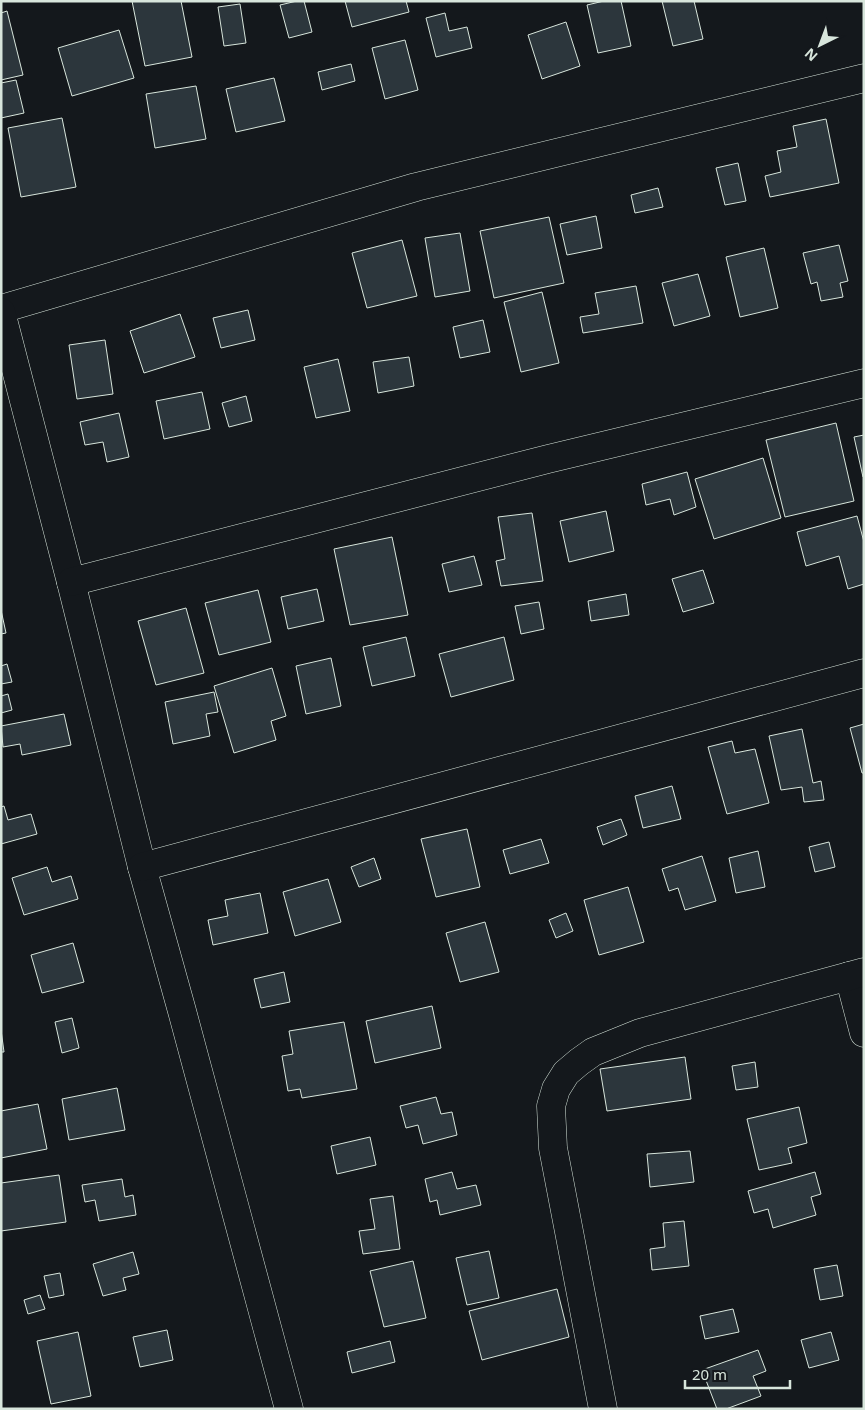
<svg xmlns="http://www.w3.org/2000/svg" width="865" height="1410" viewBox="0 0 865 1410" font-family="'Noto Sans',sans-serif">
	<style>
		.building { fill: #2c363c; stroke: #d8e6dc }
		.lines { fill: none; stroke-linecap: round; stroke-linejoin: round }
		.minor-casing { stroke: #d8e6dc; stroke-width: 29 }
		.minor { stroke: #14181c; stroke-width: 28 }
	</style>
	<rect width="100%" height="100%" fill="#14181c"/>
	<!-- building -->
	<g class="building">
		<polygon points="132,1 181,1 192,57 145,66"/>
		<polygon points="297,1 304,1 312,32 289,38 280,5"/>
		<polygon points="345,1 406,1 409,12 352,27"/>
		<polygon points="604,1 621,1 631,46 598,53 587,5"/>
		<polygon points="662,1 694,1 703,39 673,46"/>
		<polygon points="240,4 246,43 224,46 218,7"/>
		<polygon points="7,11 23,75 1,80 1,13"/>
		<polygon points="445,13 449,31 467,27 472,48 436,57 426,18"/>
		<polygon points="566,22 580,66 542,79 528,35"/>
		<polygon points="119,30 134,78 72,96 58,48"/>
		<polygon points="405,40 418,90 385,99 372,48"/>
		<polygon points="351,64 355,81 322,90 318,72"/>
		<polygon points="274,78 285,121 236,132 226,89"/>
		<polygon points="16,80 24,113 1,118 1,83"/>
		<polygon points="196,86 206,139 155,148 146,94"/>
		<polygon points="62,118 76,187 21,197 8,128"/>
		<polygon points="826,119 839,183 770,197 765,176 781,172 777,151 797,147 793,126"/>
		<polygon points="738,163 746,201 725,205 716,168"/>
		<polygon points="658,188 663,207 635,213 631,195"/>
		<polygon points="596,216 602,248 567,255 560,224"/>
		<polygon points="549,217 564,283 494,298 480,231"/>
		<polygon points="460,233 470,291 435,297 425,238"/>
		<polygon points="402,240 417,296 367,308 352,253"/>
		<polygon points="839,245 848,281 840,283 843,297 821,301 817,282 811,284 803,253"/>
		<polygon points="764,248 778,308 740,317 726,257"/>
		<polygon points="698,274 710,316 674,326 662,283"/>
		<polygon points="636,286 643,323 583,333 580,317 599,314 595,293"/>
		<polygon points="542,292 559,363 521,372 504,302"/>
		<polygon points="248,310 255,340 221,348 213,318"/>
		<polygon points="180,314 195,357 144,373 130,331"/>
		<polygon points="483,320 490,352 460,358 453,327"/>
		<polygon points="105,340 113,394 77,399 69,345"/>
		<polygon points="409,357 414,386 378,393 373,362"/>
		<polygon points="338,359 350,411 316,418 304,367"/>
		<polygon points="202,392 210,429 164,439 156,401"/>
		<polygon points="246,396 252,421 229,427 222,403"/>
		<polygon points="119,413 129,457 107,462 103,442 85,445 80,422"/>
		<polygon points="836,423 854,501 785,517 766,440"/>
		<polygon points="864,435 864,477 863,477 854,437"/>
		<polygon points="763,458 781,518 714,539 695,479"/>
		<polygon points="687,472 696,507 674,515 670,499 646,505 642,484"/>
		<polygon points="606,511 614,551 569,562 560,521"/>
		<polygon points="532,513 543,581 501,586 496,561 505,559 498,517"/>
		<polygon points="857,516 864,542 864,584 848,589 839,556 806,566 797,532"/>
		<polygon points="392,537 408,615 350,625 334,549"/>
		<polygon points="474,556 482,585 449,592 442,564"/>
		<polygon points="703,570 714,603 683,612 672,579"/>
		<polygon points="317,589 324,621 288,629 281,597"/>
		<polygon points="258,590 271,642 219,655 205,603"/>
		<polygon points="626,594 629,615 591,621 588,601"/>
		<polygon points="539,602 544,629 521,634 515,606"/>
		<polygon points="186,608 204,673 156,685 138,621"/>
		<polygon points="1,610 6,633 1,634"/>
		<polygon points="406,637 415,676 372,686 363,647"/>
		<polygon points="504,637 514,680 451,697 439,654"/>
		<polygon points="331,658 341,706 306,714 296,666"/>
		<polygon points="7,664 12,682 1,684 1,666"/>
		<polygon points="272,668 286,716 271,721 276,740 234,753 214,686"/>
		<polygon points="214,692 218,712 206,714 210,736 173,744 165,702"/>
		<polygon points="8,694 12,710 1,713 1,696"/>
		<polygon points="64,714 71,745 22,755 20,744 3,747 1,726"/>
		<polygon points="864,724 864,773 862,773 850,728"/>
		<polygon points="802,729 813,783 821,781 824,800 804,802 802,787 781,790 769,736"/>
		<polygon points="732,741 735,753 755,749 769,803 727,814 708,747"/>
		<polygon points="672,786 681,819 643,828 635,796"/>
		<polygon points="4,806 8,820 31,814 37,834 1,844 1,807"/>
		<polygon points="621,819 627,835 603,845 597,827"/>
		<polygon points="467,829 480,887 436,897 421,839"/>
		<polygon points="541,839 549,863 510,874 503,850"/>
		<polygon points="829,842 835,867 815,872 809,847"/>
		<polygon points="758,851 765,887 736,893 729,858"/>
		<polygon points="702,856 716,901 685,910 678,888 669,891 662,869"/>
		<polygon points="374,858 381,879 359,887 351,867"/>
		<polygon points="47,867 52,882 71,876 78,899 24,915 12,878"/>
		<polygon points="328,879 341,922 295,936 283,892"/>
		<polygon points="628,887 644,942 599,955 584,900"/>
		<polygon points="260,893 268,933 213,945 208,920 228,916 225,900"/>
		<polygon points="566,913 573,931 556,938 549,920"/>
		<polygon points="485,922 499,972 460,982 446,933"/>
		<polygon points="73,943 84,982 42,993 31,955"/>
		<polygon points="284,972 290,1002 261,1008 254,979"/>
		<polygon points="432,1006 441,1048 375,1063 366,1021"/>
		<polygon points="72,1018 79,1048 62,1053 55,1022"/>
		<polygon points="344,1022 357,1089 302,1098 300,1089 288,1091 282,1056 293,1054 289,1031"/>
		<polygon points="1,1030 4,1052 1,1052"/>
		<polygon points="685,1057 691,1099 607,1111 600,1069"/>
		<polygon points="755,1062 758,1087 736,1090 732,1066"/>
		<polygon points="117,1088 125,1130 69,1140 62,1099"/>
		<polygon points="436,1097 441,1114 452,1112 457,1135 423,1144 418,1125 406,1128 400,1106"/>
		<polygon points="38,1104 47,1149 1,1158 1,1111"/>
		<polygon points="799,1107 807,1143 788,1148 792,1163 759,1170 747,1119"/>
		<polygon points="370,1137 376,1165 337,1174 331,1146"/>
		<polygon points="690,1151 694,1182 650,1187 647,1154"/>
		<polygon points="452,1172 457,1189 476,1185 481,1205 440,1215 437,1200 430,1202 425,1179"/>
		<polygon points="815,1172 821,1194 811,1197 816,1215 773,1228 768,1209 754,1213 748,1191"/>
		<polygon points="59,1175 66,1222 1,1231 1,1183"/>
		<polygon points="122,1179 125,1197 133,1195 136,1215 99,1221 95,1200 85,1202 82,1185"/>
		<polygon points="393,1196 400,1249 363,1254 359,1231 375,1229 370,1199"/>
		<polygon points="684,1221 689,1266 652,1270 650,1249 665,1247 663,1223"/>
		<polygon points="489,1251 499,1298 467,1305 456,1258"/>
		<polygon points="133,1252 139,1274 123,1278 126,1290 103,1296 93,1264"/>
		<polygon points="413,1261 426,1318 384,1327 370,1271"/>
		<polygon points="837,1265 843,1296 820,1300 814,1269"/>
		<polygon points="60,1273 64,1295 49,1298 44,1276"/>
		<polygon points="557,1289 569,1337 482,1360 469,1311"/>
		<polygon points="40,1295 45,1309 28,1314 24,1300"/>
		<polygon points="733,1309 739,1332 705,1339 700,1316"/>
		<polygon points="167,1330 173,1360 140,1367 133,1337"/>
		<polygon points="78,1332 91,1396 51,1404 37,1341"/>
		<polygon points="831,1332 839,1360 809,1368 801,1340"/>
		<polygon points="390,1341 395,1362 352,1373 347,1352"/>
		<polygon points="758,1350 766,1371 753,1376 761,1396 726,1409 717,1409 702,1370"/>
	</g>
	<g class="lines">
		<defs>
			<g id="minor">
				<polyline points="1,309 416,187 864,78"/>
				<polyline points="1,312 71,582 142,867 182,1011 289,1409"/>
				<polyline points="71,582 548,459 864,383"/>
				<polyline points="142,867 864,673"/>
				<polyline points="849,976 864,1033"/>
				<polyline points="603,1409 553,1148 551,1106 556,1089 566,1073 579,1062 593,1052 640,1033 864,972"/>
			</g>
		</defs>
		<!-- minor casing -->
		<use href="#minor" class="minor-casing"/>
		<!-- minor -->
		<use href="#minor" class="minor"/>
	</g>
	<!-- border -->
	<rect width="865" height="1410" fill="none" stroke="#d8e6dc" stroke-width="5"/>
	<!-- north arrow -->
	<g transform="translate(820 45) rotate(222)" stroke="#14181c" stroke-width="4" paint-order="stroke">
	<path d="M0-4L9 19L0 12L-9 19Z" fill="#d8e6dc"/>
	<text y="-8" font-size="14" font-weight="bold" text-anchor="middle" fill="#d8e6dc">N</text>
	</g>
	<!-- scale -->
	<path d="M685 1380v8h105v-8" fill="none" stroke="#d8e6dc" stroke-width="2.5"/>
	<text x="692" y="1380" font-size="15" fill="#d8e6dc" stroke="#14181c" stroke-width="4" paint-order="stroke">20 m</text>
</svg>
